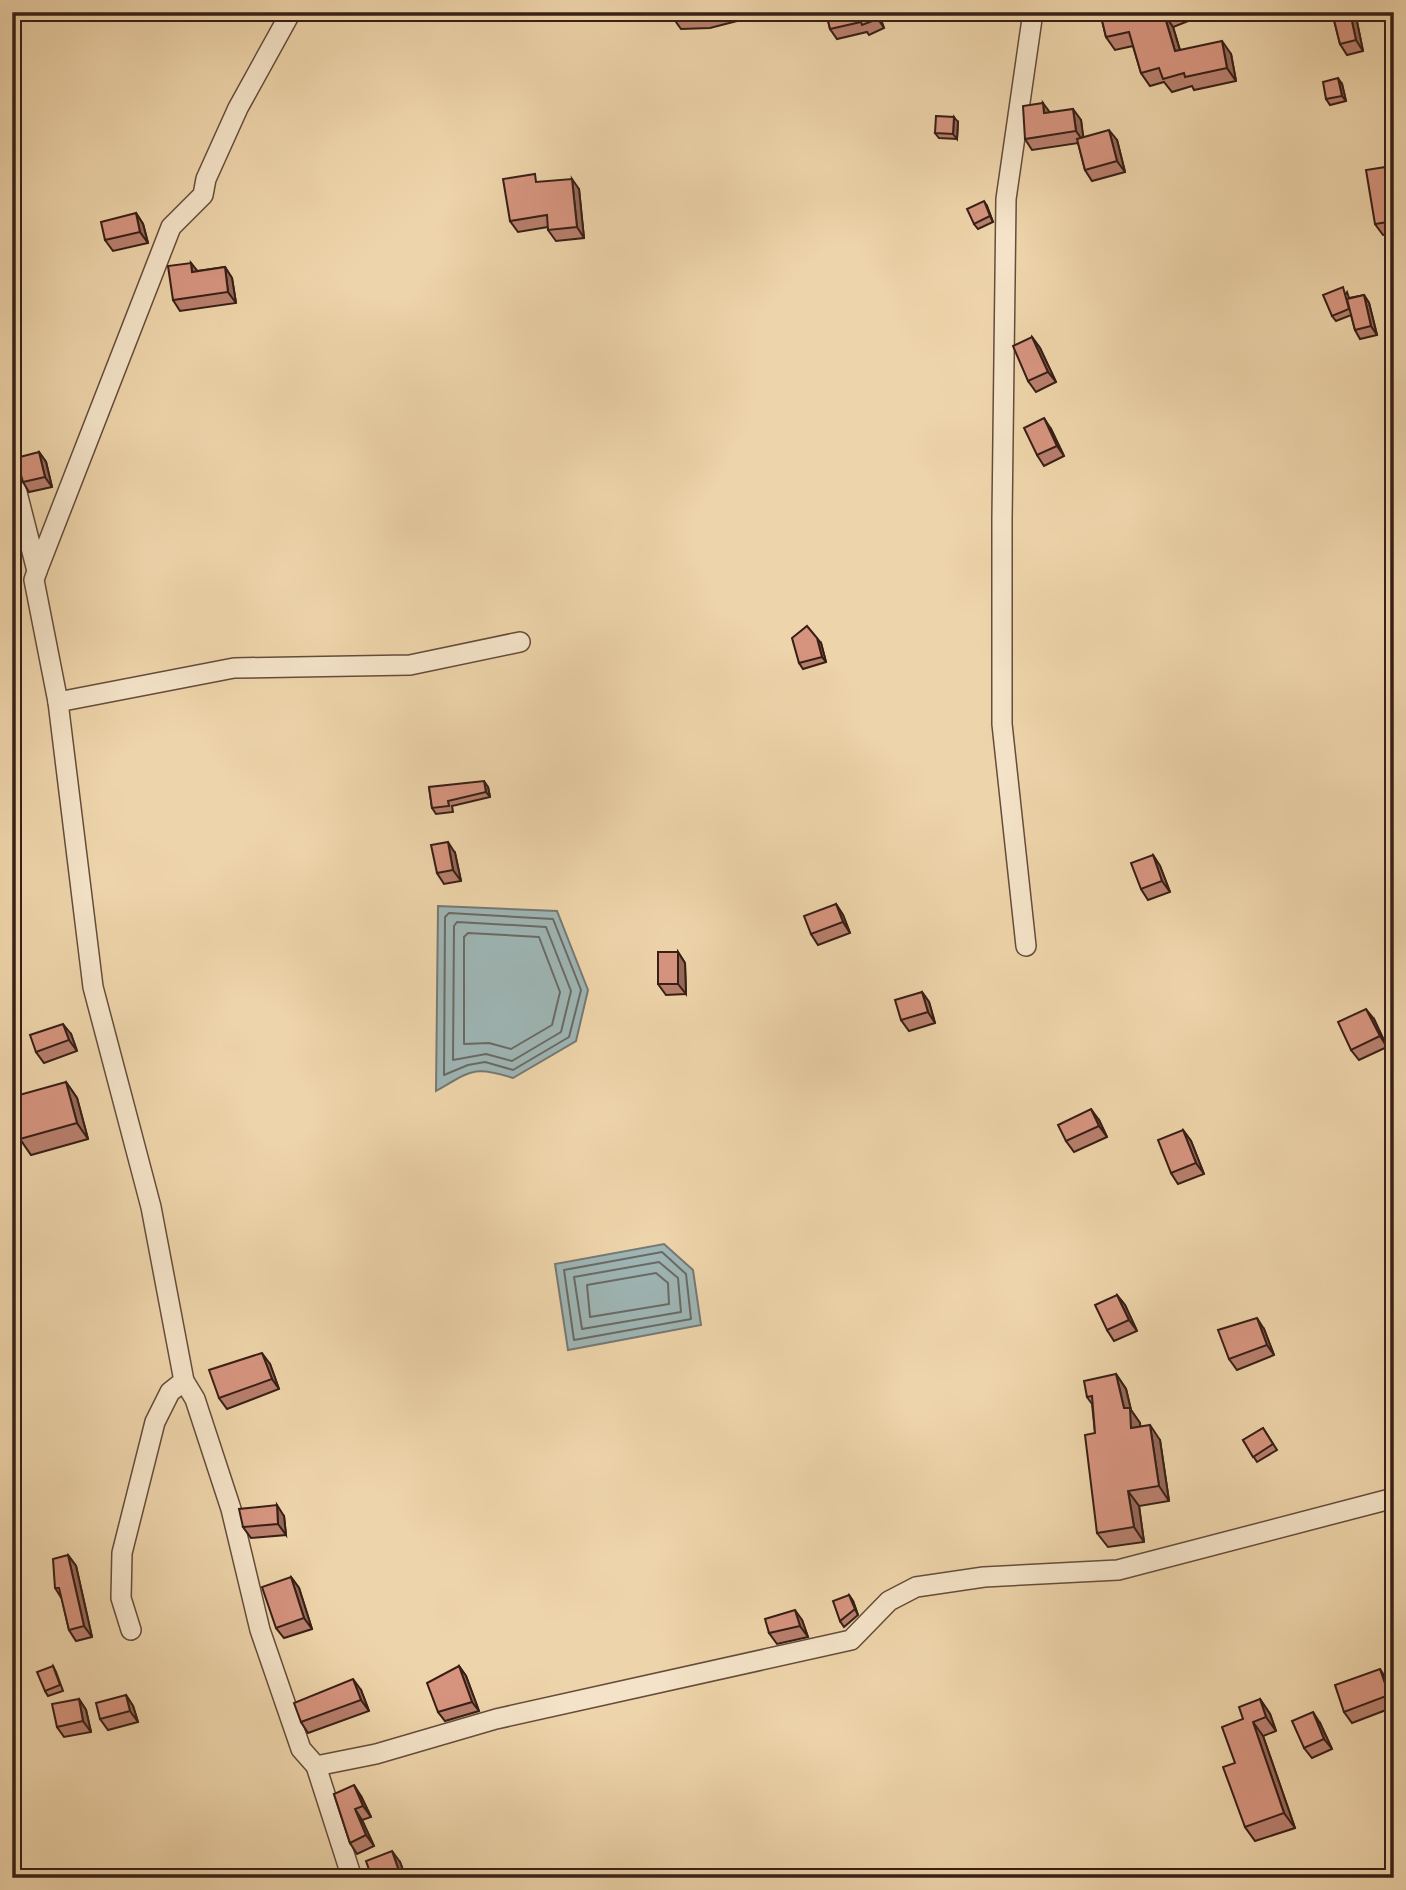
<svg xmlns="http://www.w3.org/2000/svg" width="1406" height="1890" viewBox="0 0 1406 1890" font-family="'Libre Bodoni',serif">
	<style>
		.water { fill: #9eb5b4; stroke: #757975; stroke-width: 2 }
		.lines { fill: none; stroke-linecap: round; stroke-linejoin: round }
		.shore { stroke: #6a6a65; stroke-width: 2 }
		.minor-casing { stroke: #654c3b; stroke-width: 22 }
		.minor { stroke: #f4e3c8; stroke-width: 19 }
		.wall { fill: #b87f6d; stroke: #371f16; stroke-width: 2 }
		.shaded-wall { fill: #966859; stroke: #371f16; stroke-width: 2 }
		.building { fill: #d6947f; stroke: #371f16; stroke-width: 2 }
	</style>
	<rect width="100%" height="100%" fill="#eed4aa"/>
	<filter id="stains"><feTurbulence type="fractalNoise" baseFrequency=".00286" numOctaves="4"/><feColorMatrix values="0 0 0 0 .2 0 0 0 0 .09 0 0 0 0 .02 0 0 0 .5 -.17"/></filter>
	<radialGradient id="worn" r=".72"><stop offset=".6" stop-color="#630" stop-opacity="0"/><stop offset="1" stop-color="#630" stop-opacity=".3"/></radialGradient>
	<!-- water -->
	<g class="water">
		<path d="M438,906L557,911L588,990L576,1041L513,1078C473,1065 471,1071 436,1091Z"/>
		<polygon points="664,1244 693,1270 701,1325 568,1350 555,1264"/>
	</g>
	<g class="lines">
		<!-- shore -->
		<g class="shore">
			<polygon points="449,913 553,919 581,990 569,1037 513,1070 485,1062 468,1065 444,1075 445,917"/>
			<polygon points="457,922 546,927 571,991 561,1032 512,1061 486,1054 453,1060 454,926"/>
			<polygon points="468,933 539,937 560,992 552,1025 511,1049 489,1043 464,1044 464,937"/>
			<polygon points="662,1252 686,1274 691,1319 574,1340 564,1270"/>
			<polygon points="659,1262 678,1278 681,1312 582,1329 574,1277"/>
			<polygon points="656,1273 668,1283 669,1304 590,1317 587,1285"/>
		</g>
		<defs>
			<g id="minor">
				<polyline points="12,473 37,571 34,580 58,702 93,987 151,1207 184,1381 195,1399 231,1509 260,1630 301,1749 316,1766 352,1878"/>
				<polyline points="37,571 171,227 203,195 206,179 238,108 291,12"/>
				<polyline points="58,702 234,668 410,665 520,642"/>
				<polyline points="1026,946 1002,724 1002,519 1006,199 1033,12"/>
				<polyline points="131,1630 121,1598 122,1553 155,1422 170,1392 184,1381"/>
				<polyline points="316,1766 376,1754 496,1719 851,1640 889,1601 916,1587 984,1577 1118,1570 1394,1498"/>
			</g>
		</defs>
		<!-- minor casing -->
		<use href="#minor" class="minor-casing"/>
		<!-- minor -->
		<use href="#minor" class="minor"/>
	</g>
	<!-- wall -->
	<g class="wall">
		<polygon points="673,12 739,12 741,20 710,28 681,29 674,19"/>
		<polygon points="826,12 878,12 884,28 869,35 867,32 837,39 830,29"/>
		<polygon points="1100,12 1211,12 1173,27 1180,50 1231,54 1236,81 1194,90 1192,86 1172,92 1164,82 1150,86 1141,73 1133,46 1115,50 1106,37"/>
		<polygon points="1332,12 1355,12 1363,51 1347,55 1340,44"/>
		<polygon points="1342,84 1346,101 1330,105 1326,99"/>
		<polygon points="1049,112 1081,120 1083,138 1117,140 1125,172 1092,181 1085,170 1078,143 1032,150 1025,139"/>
		<polygon points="958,122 957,139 939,138 935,133"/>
		<polygon points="1394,168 1394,233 1383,235 1375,224"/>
		<polygon points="540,182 579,189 584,238 556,241 548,230 548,227 518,232 510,221"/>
		<polygon points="987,206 993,222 978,229 974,224"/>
		<polygon points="136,213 143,224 148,243 113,251 105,240"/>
		<polygon points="191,263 197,271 225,267 232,278 236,303 180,311 173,300"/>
		<polygon points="1347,292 1349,298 1364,295 1369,303 1377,335 1360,339 1355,330 1351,315 1336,321 1332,316"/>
		<polygon points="1032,337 1040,348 1056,382 1036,392 1028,381"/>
		<polygon points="12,349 18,354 20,371 12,372"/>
		<polygon points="1051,429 1064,456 1044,466 1037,455"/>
		<polygon points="39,452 46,462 52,487 29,492 23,482"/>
		<polygon points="821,643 826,662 803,669 799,663"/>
		<polygon points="429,787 488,787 490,797 452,806 453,812 436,814 432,808"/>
		<polygon points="455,853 461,881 444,884 437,873"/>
		<polygon points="1153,855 1160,866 1170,892 1148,900 1141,889"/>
		<polygon points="836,904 843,915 850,933 818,945 811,934"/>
		<polygon points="678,952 685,963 686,994 666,995 658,984"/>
		<polygon points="922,992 929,1002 935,1023 909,1031 901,1020"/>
		<polygon points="1374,1019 1387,1047 1359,1060 1351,1050"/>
		<polygon points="71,1034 77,1051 44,1063 36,1052"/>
		<polygon points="66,1082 77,1098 88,1139 31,1155 20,1139"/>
		<polygon points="1099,1120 1107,1137 1074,1152 1066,1141"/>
		<polygon points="1183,1130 1191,1141 1204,1174 1178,1184 1171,1173"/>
		<polygon points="1117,1295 1125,1305 1137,1331 1114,1341 1107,1330"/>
		<polygon points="1264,1329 1274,1355 1237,1370 1229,1359"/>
		<polygon points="270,1364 279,1389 227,1409 219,1398"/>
		<polygon points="1116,1374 1126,1389 1131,1410 1140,1423 1140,1426 1160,1440 1169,1501 1139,1506 1144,1542 1108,1547 1097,1533 1095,1433 1092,1404 1087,1397"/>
		<polygon points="1263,1428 1277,1450 1257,1462 1243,1440"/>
		<polygon points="284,1516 286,1535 251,1538 243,1527"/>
		<polygon points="68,1555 76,1566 92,1637 76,1641 69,1630 62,1599 55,1588"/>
		<polygon points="291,1577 299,1588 312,1629 284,1638 276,1628"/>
		<polygon points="849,1595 853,1601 858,1615 844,1627 840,1621"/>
		<polygon points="802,1620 808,1637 777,1644 769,1633"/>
		<polygon points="53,1666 56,1672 63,1691 48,1696 45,1691"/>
		<polygon points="459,1666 466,1676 479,1711 445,1721 438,1712"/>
		<polygon points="1387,1680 1394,1698 1394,1707 1352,1723 1344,1712"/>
		<polygon points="361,1690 369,1711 308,1733 301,1722"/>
		<polygon points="126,1695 133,1706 138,1722 108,1730 100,1719"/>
		<polygon points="79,1699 86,1710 91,1732 64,1737 57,1727"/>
		<polygon points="1260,1699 1270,1714 1276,1731 1263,1736 1295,1828 1255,1841 1245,1827 1235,1763 1243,1719"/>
		<polygon points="1320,1723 1332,1749 1312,1758 1304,1748"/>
		<polygon points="334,1794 361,1796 371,1817 362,1820 374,1846 357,1854 350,1843"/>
		<polygon points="400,1862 406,1878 372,1878"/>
	</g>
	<!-- shaded-wall -->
	<g class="shaded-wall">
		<polygon points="875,12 878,12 884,28 878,19"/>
		<polygon points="1350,12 1355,12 1363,51 1356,40"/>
		<polygon points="1164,14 1173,27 1184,64 1175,51"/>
		<polygon points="1222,41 1231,54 1236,81 1227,68"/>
		<polygon points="1338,78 1342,84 1346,101 1342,96"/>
		<polygon points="1043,103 1051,114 1044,113"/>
		<polygon points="1073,109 1081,120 1084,142 1076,131"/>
		<polygon points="954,117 958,122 957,139 953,134"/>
		<polygon points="1109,130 1117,140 1125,172 1117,161"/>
		<polygon points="572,179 579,189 584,238 577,227"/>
		<polygon points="984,201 987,206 993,222 990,216"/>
		<polygon points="136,213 143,224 148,243 140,232"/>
		<polygon points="191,263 199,273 192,272"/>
		<polygon points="225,267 232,278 236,303 228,292"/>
		<polygon points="1364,295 1369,303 1377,335 1371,326"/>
		<polygon points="1032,337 1040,348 1056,382 1048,372"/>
		<polygon points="14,349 18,354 20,371 16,365"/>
		<polygon points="1044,418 1051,429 1064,456 1057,446"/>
		<polygon points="39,452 46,462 52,487 45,477"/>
		<polygon points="817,638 821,643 826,662 822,657"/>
		<polygon points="484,781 488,787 490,797 486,792"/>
		<polygon points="448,842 455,853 461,881 453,870"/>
		<polygon points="1153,855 1160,866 1170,892 1162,881"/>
		<polygon points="836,904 843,915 850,933 843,922"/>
		<polygon points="678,952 685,963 686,994 678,984"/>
		<polygon points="922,992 929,1002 935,1023 928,1012"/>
		<polygon points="1366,1009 1374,1019 1387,1047 1380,1036"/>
		<polygon points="63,1024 71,1034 77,1051 69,1040"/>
		<polygon points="66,1082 77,1098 88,1139 77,1123"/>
		<polygon points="1091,1109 1099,1120 1107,1137 1099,1126"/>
		<polygon points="1183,1130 1191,1141 1204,1174 1196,1163"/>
		<polygon points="1117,1295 1125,1305 1137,1331 1129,1320"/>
		<polygon points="1257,1318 1264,1329 1274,1355 1267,1345"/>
		<polygon points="262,1353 270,1364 279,1389 272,1379"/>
		<polygon points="1116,1374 1126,1389 1131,1410 1140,1423 1142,1443 1131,1428 1124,1408"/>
		<polygon points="1150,1425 1160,1440 1169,1501 1159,1486"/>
		<polygon points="1128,1491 1139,1506 1144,1542 1134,1527"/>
		<polygon points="277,1505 284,1516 286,1535 278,1524"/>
		<polygon points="68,1555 76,1566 92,1637 84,1626"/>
		<polygon points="291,1577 299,1588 312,1629 304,1618"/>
		<polygon points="849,1595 853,1601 858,1615 855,1609"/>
		<polygon points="795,1610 802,1620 808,1637 800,1626"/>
		<polygon points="459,1666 466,1676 479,1711 472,1702"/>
		<polygon points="1380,1669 1387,1680 1394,1698 1394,1702 1389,1695"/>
		<polygon points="353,1679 361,1690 369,1711 361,1700"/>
		<polygon points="126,1695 133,1706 138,1722 130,1711"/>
		<polygon points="79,1699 86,1710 91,1732 83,1721"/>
		<polygon points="1260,1699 1270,1714 1276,1731 1266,1717"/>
		<polygon points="1313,1712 1320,1723 1332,1749 1324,1739"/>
		<polygon points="1253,1722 1263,1736 1295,1828 1284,1813"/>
		<polygon points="354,1785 361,1796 371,1817 363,1806"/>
		<polygon points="355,1809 362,1820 374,1846 366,1835"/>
		<polygon points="392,1851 400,1862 406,1878 404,1878 399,1871"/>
	</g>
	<!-- building -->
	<g class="building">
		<polygon points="673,12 722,12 702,18 674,19"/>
		<polygon points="826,12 875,12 878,19 862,25 861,22 830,29"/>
		<polygon points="1100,12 1169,12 1164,14 1175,51 1222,41 1227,68 1185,77 1184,73 1163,79 1159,68 1141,73 1129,32 1106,37"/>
		<polygon points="1332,12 1350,12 1356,40 1340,44"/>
		<polygon points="1338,78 1342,96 1326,99 1323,82"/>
		<polygon points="1043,103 1044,113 1073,109 1076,131 1025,139 1023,106"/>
		<polygon points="936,116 954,117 953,134 935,133"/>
		<polygon points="1109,130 1117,161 1085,170 1077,139"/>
		<polygon points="1392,166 1394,177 1394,221 1375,224 1366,170"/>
		<polygon points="535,174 536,182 572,179 577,227 548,230 547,215 510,221 503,179"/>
		<polygon points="984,201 990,216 974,224 967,209"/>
		<polygon points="136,213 140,232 105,240 101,222"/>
		<polygon points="191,263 192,272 225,267 228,292 173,300 168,266"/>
		<polygon points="1343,287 1349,309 1332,316 1323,295"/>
		<polygon points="1364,295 1371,326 1355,330 1347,299"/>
		<polygon points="1032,337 1048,372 1028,381 1013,346"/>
		<polygon points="12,349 14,349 16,365 12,366"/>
		<polygon points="1044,418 1057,446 1037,455 1024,428"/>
		<polygon points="39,452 45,477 23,482 16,458"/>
		<polygon points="807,626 817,638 822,657 799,663 792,638"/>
		<polygon points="484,781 486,792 448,801 449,806 432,808 429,787"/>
		<polygon points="448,842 453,870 437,873 431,845"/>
		<polygon points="1153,855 1162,881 1141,889 1131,863"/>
		<polygon points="836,904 843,922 811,934 804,916"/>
		<rect x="658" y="952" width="20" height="32"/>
		<polygon points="922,992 928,1012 901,1020 895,1000"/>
		<polygon points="1366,1009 1380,1036 1351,1050 1338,1022"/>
		<polygon points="63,1024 69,1040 36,1052 30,1035"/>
		<polygon points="66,1082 77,1123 20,1139 12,1111 12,1097"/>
		<polygon points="1091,1109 1099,1126 1066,1141 1058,1125"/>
		<polygon points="1183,1130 1196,1163 1171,1173 1158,1140"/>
		<polygon points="1117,1295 1129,1320 1107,1330 1095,1305"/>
		<polygon points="1257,1318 1267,1345 1229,1359 1218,1330"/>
		<polygon points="262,1353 272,1379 219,1398 209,1370"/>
		<polygon points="1116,1374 1124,1408 1130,1408 1131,1428 1150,1425 1159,1486 1128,1491 1134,1527 1097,1533 1085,1435 1095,1433 1092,1396 1087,1397 1084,1381"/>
		<polygon points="1263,1428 1273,1444 1253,1457 1243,1440"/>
		<polygon points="277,1505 278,1524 243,1527 239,1509"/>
		<polygon points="68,1555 84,1626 69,1630 59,1588 55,1588 53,1559"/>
		<polygon points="291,1577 304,1618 276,1628 262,1587"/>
		<polygon points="849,1595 855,1609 840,1621 833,1601"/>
		<polygon points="795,1610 800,1626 769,1633 765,1619"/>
		<polygon points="53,1666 60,1685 45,1691 37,1672"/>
		<polygon points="459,1666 472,1702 438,1712 427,1683"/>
		<polygon points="1380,1669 1389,1695 1344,1712 1335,1685"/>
		<polygon points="353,1679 361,1700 301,1722 294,1703"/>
		<polygon points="126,1695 130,1711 100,1719 96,1703"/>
		<polygon points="79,1699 83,1721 57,1727 52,1704"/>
		<polygon points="1260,1699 1266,1717 1253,1722 1284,1813 1245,1827 1223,1767 1235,1763 1222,1727 1243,1719 1239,1707"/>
		<polygon points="1313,1712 1324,1739 1304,1748 1292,1721"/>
		<polygon points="354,1785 363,1806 355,1809 366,1835 350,1843 334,1794"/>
		<polygon points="392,1851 399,1871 380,1878 372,1878 366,1861"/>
	</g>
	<!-- margin -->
	<rect width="1406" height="1890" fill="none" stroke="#eed4aa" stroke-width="42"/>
	<rect x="14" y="14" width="1378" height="1862" fill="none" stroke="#371f16" stroke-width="3.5"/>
	<rect x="21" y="21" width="1364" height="1848" fill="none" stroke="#371f16" stroke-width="2"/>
	<rect width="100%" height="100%" filter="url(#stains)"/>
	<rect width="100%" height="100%" fill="url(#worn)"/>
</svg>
